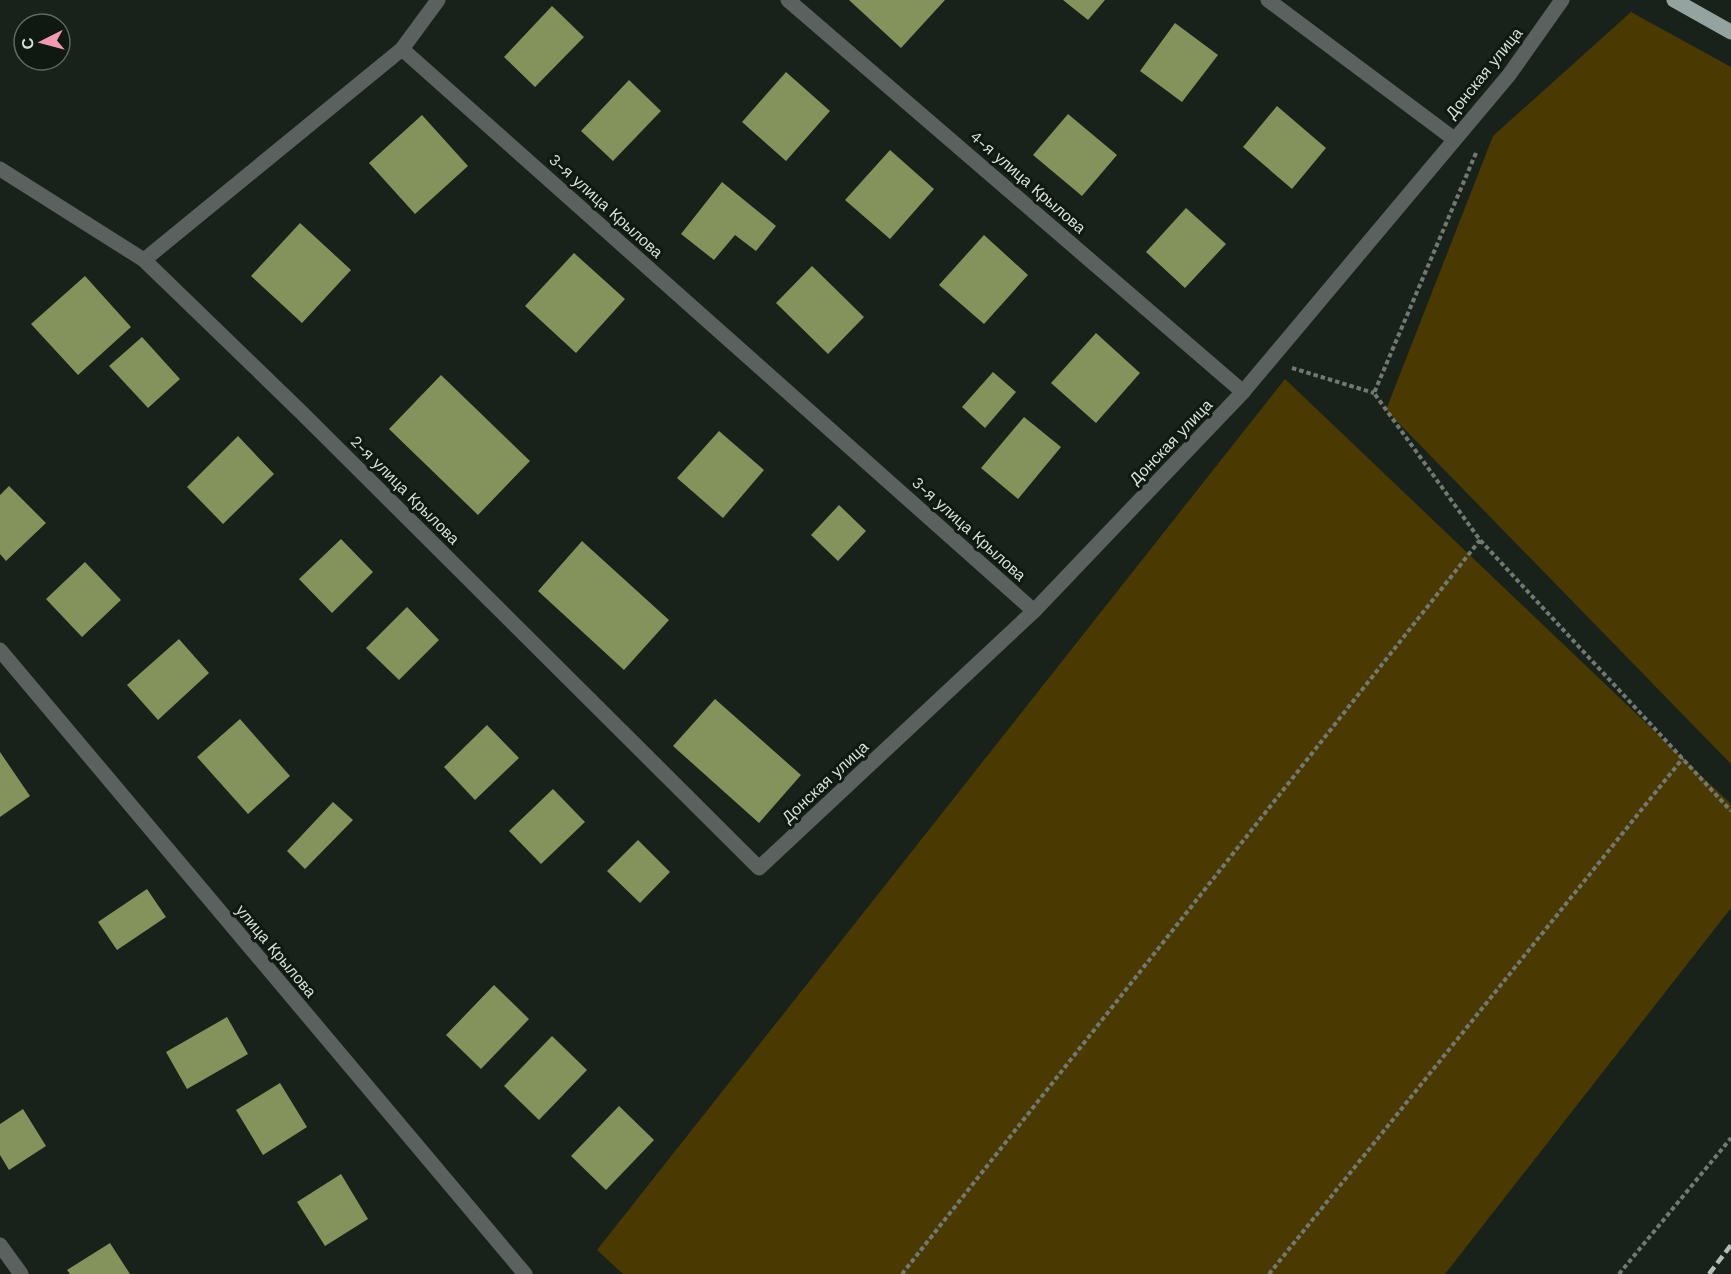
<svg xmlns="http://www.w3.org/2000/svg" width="1731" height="1274" font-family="'Work Sans',sans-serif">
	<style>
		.green { fill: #4a3a02 }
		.building { fill: #84935c }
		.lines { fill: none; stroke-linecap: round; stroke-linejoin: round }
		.path { stroke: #717972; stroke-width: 4; stroke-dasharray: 4.5 3; stroke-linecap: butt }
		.lane { stroke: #5a615f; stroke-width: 15 }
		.street { stroke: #5a615f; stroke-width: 15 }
		.primary { stroke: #94a3a0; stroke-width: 15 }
		.rail { stroke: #b6bdb7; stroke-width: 4.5; stroke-dasharray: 9 4.5; stroke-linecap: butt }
		.labels { text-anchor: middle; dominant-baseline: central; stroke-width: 6; stroke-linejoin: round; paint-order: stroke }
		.street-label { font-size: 16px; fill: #d8dfd9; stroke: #0f1911 }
	</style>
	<rect width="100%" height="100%" fill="#18221a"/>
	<path class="green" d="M 1631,12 L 1731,67 L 1731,764 L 1386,410 L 1493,136 Z
		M 1285,379 L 1731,804 L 1731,908 L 1445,1274 L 623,1274 L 597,1250 Z"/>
	<path class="building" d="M 849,0 L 945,0 L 901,48 Z
		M 1063,0 L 1105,0 L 1088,20 Z
		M 552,6 L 584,37 L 535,87 L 504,57 Z
		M 1175,23 L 1218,55 L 1182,102 L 1140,71 Z
		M 786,72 L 830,111 L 786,161 L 742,122 Z
		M 629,80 L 661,111 L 613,161 L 581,131 Z
		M 1277,106 L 1326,148 L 1292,189 L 1243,147 Z
		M 1068,114 L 1117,155 L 1082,196 L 1033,155 Z
		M 422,115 L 468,166 L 415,214 L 369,163 Z
		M 890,150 L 934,189 L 890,239 L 845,200 Z
		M 722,182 L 776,226 L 756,251 L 735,235 L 714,260 L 681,234 Z
		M 1186,208 L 1226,244 L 1185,288 L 1146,252 Z
		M 300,223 L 351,270 L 302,323 L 251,276 Z
		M 984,235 L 1028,275 L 984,324 L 939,285 Z
		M 574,253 L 625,299 L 576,353 L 525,306 Z
		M 812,266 L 864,317 L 828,354 L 776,303 Z
		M 85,276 L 131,327 L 78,375 L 31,324 Z
		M 1096,333 L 1140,373 L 1096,423 L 1051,383 Z
		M 142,337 L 180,379 L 148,408 L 109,366 Z
		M 993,372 L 1016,392 L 985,428 L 962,407 Z
		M 441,375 L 530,461 L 478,515 L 389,429 Z
		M 1024,417 L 1061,447 L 1018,499 L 981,468 Z
		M 719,431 L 764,470 L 723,518 L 677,478 Z
		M 238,436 L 274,474 L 223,524 L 187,487 Z
		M 9,486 L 46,523 L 6,561 L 0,554 L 0,495 Z
		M 839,505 L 866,531 L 838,561 L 811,535 Z
		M 341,539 L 373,572 L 332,613 L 299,579 Z
		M 582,541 L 669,620 L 624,670 L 538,591 Z
		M 85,562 L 121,600 L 82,637 L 46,599 Z
		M 407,607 L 439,640 L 399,680 L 366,648 Z
		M 179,639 L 209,673 L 158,720 L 127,685 Z
		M 715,699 L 801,775 L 759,823 L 673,746 Z
		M 240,719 L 290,776 L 248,814 L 197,757 Z
		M 487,725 L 519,758 L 475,800 L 444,767 Z
		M 0,752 L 30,796 L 0,817 Z
		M 553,789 L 585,822 L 541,864 L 509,831 Z
		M 333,802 L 353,820 L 305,869 L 287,851 Z
		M 638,840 L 670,872 L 640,903 L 607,871 Z
		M 147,889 L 166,917 L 117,950 L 98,922 Z
		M 494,985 L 529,1019 L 481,1069 L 446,1035 Z
		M 227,1017 L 248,1054 L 187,1089 L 166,1052 Z
		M 552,1036 L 587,1070 L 539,1120 L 504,1086 Z
		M 280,1083 L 307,1127 L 263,1155 L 236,1110 Z
		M 619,1106 L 654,1140 L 606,1190 L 571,1156 Z
		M 23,1109 L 46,1146 L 9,1170 L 0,1155 L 0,1124 Z
		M 341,1174 L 368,1219 L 325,1246 L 297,1202 Z
		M 110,1243 L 130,1274 L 70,1274 L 67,1270 Z"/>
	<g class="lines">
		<path class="path" d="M 1476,153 L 1374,393 L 1480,540 L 1731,811
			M 1292,368 L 1374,393
			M 902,1274 L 1480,540
			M 1269,1274 L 1683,758
			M 1619,1274 L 1731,1138"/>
		<path class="lane" d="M 788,0 L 1243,392
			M 1268,0 L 1454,139
			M 402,49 L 438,0
			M 144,260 L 402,49 L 1034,611"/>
		<path class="street" d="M 0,169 L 144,260 L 301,412 L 759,868 L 1034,611 L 1243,392 L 1509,75 L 1562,0
			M 0,650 L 525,1274
			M 0,1245 L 21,1274"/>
		<path class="primary" d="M 1674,0 L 1731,32"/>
		<path class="rail" d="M 1709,1274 L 1731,1245"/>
	</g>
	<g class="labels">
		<g class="street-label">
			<text transform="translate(1484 73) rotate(-51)">Донская улица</text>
			<text transform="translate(1028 182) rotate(41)">4-я улица Крылова</text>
			<text transform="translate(606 206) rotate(42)">3-я улица Крылова</text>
			<text transform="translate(1171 442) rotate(-46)">Донская улица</text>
			<text transform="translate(405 490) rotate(45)">2-я улица Крылова</text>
			<text transform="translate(969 529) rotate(42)">3-я улица Крылова</text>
			<text transform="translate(825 782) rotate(-43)">Донская улица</text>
			<text transform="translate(276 951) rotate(50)">улица Крылова</text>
		</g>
	</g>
	<g transform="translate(42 42) rotate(264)"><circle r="28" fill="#0f1911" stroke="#5f6861" stroke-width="1.5"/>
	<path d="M0-4.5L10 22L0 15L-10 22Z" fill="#f19ab2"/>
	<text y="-9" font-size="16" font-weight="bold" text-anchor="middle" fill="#d8dfd9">С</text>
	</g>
</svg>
